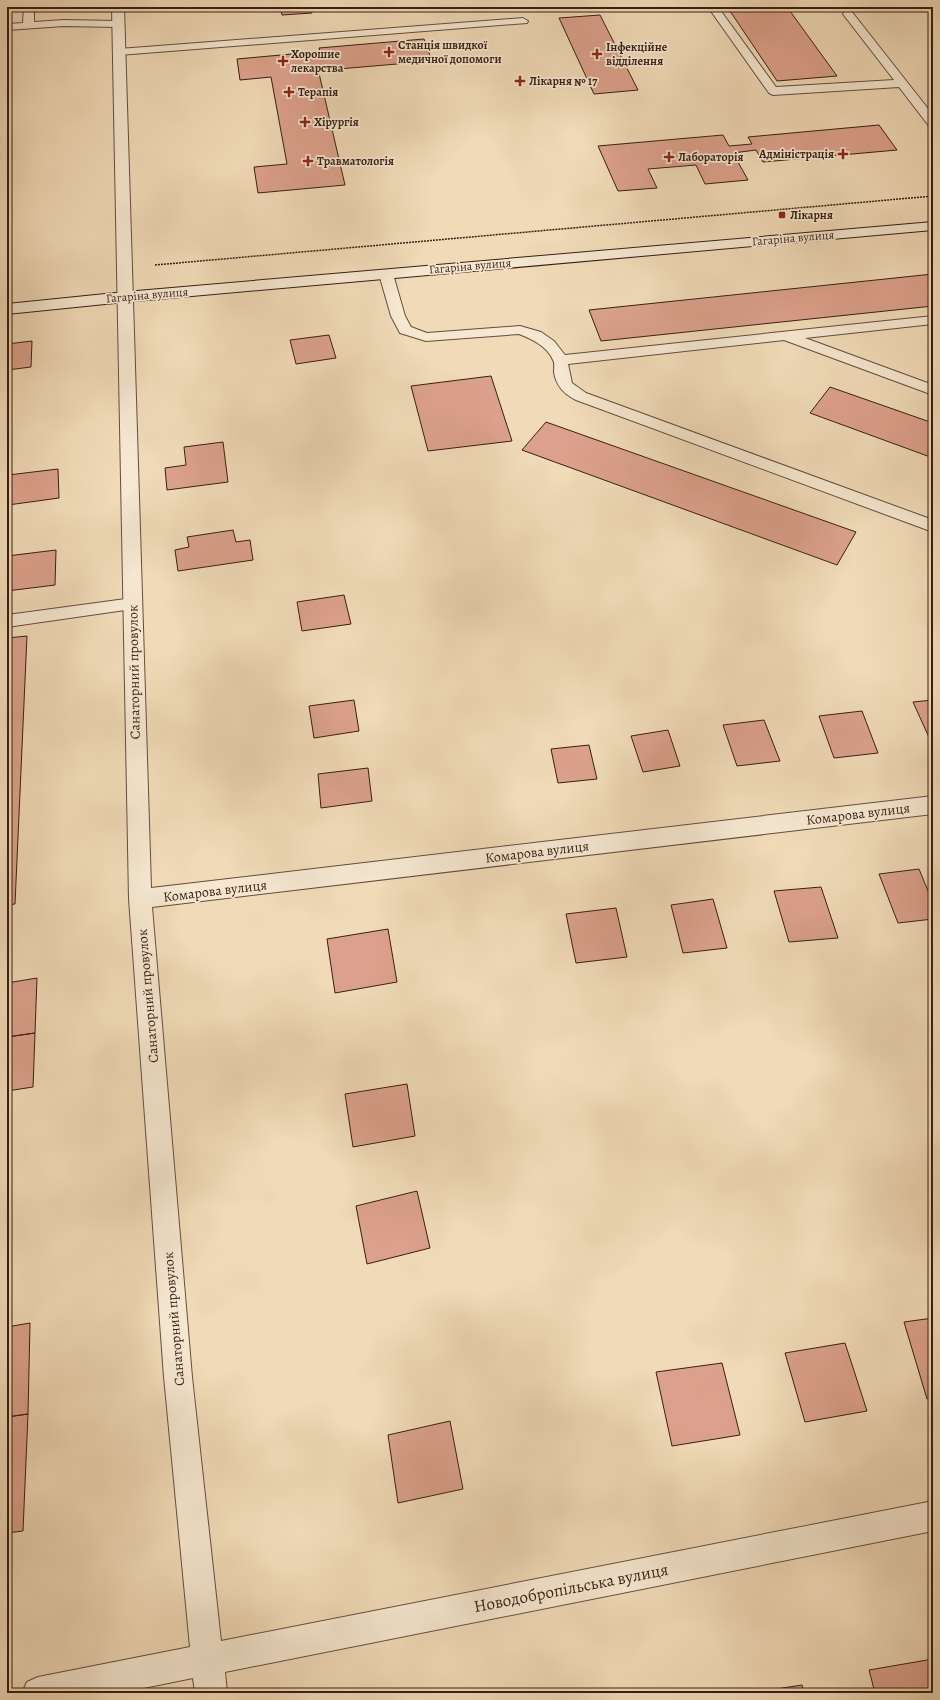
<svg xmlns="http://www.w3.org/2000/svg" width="940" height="1700" font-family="Alegreya,serif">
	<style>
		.building { fill: #dca18c; stroke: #381e15 }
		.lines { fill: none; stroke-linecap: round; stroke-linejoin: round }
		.service-casing { stroke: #664d3e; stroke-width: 2 }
		.minor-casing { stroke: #664d3e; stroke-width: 2 }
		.secondary-casing { stroke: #381e15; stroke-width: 2 }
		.path { stroke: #381e15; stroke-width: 1.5; stroke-dasharray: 2 1; stroke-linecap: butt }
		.service { fill: #f5e7d0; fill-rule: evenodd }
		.minor { fill: #f5e7d0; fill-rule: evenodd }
		.secondary { fill: #f5e7d0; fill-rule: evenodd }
		.poi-dot { fill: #8f2418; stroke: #f5e7d0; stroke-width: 1.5 }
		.labels { text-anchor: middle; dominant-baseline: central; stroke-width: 3.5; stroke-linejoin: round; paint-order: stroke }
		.far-poi-label { font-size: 12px; font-weight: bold; fill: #381e15; stroke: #f5e7d0; text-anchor: start }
		.far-street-label { font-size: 12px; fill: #381e15; stroke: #f5e7d0 }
		.street-label { font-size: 14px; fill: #381e15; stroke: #f5e7d0 }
		.near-street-label { font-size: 17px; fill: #381e15; stroke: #f5e7d0 }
	</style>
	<rect width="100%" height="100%" fill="#f0dab7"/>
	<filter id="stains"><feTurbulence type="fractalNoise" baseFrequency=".005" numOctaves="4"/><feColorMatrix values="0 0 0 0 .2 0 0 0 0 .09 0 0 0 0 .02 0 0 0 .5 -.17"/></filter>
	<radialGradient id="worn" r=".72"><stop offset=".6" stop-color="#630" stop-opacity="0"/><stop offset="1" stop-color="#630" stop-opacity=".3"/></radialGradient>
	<path class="building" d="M 280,7 L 329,7 L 311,8 L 312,13 L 282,15 Z
		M 778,7 L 787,7 L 837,76 L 777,81 L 730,11 Z
		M 600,15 L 638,90 L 594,94 L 559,18 Z
		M 424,39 L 432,61 L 327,70 L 326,68 L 318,69 L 345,185 L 258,193 L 254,167 L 287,164 L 271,77 L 240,80 L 237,59 L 314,52 L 314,55 L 321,54 L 319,48 Z
		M 879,125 L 897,150 L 763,162 L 756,150 L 733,153 L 748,180 L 705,184 L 696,165 L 648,169 L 657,188 L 618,191 L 598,146 L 723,135 L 729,146 L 752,144 L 748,137 Z
		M 933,274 L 933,306 L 601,341 L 589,310 Z
		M 329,335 L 336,358 L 296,364 L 290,340 Z
		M 32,341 L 31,367 L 7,370 L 7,344 Z
		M 491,376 L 512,441 L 428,451 L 411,386 Z
		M 830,387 L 933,423 L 933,458 L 810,413 Z
		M 546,422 L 856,532 L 837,565 L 522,450 Z
		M 223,442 L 228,482 L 167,490 L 165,468 L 186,465 L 184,447 Z
		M 58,469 L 59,498 L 8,505 L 8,475 Z
		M 233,530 L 236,542 L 250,540 L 253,560 L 178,571 L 175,550 L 189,547 L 187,537 Z
		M 56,550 L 55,585 L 7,591 L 7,556 Z
		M 344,595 L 351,624 L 302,631 L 297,602 Z
		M 27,636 L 15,904 L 7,905 L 7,638 Z
		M 354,700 L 359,731 L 314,738 L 309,706 Z
		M 933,700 L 933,743 L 932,744 L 913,702 Z
		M 862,711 L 878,753 L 834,758 L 819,716 Z
		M 764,720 L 780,761 L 737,766 L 723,725 Z
		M 668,730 L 680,766 L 643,772 L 631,736 Z
		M 589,745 L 597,779 L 558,783 L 551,749 Z
		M 368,768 L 372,801 L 321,808 L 318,774 Z
		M 919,869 L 933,903 L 933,919 L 898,923 L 879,874 Z
		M 821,887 L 838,938 L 789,942 L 774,891 Z
		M 713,899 L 727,948 L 683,953 L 671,905 Z
		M 616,908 L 627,957 L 576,963 L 566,914 Z
		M 388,929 L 397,982 L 335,993 L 327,939 Z
		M 37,978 L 35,1033 L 7,1037 L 7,983 Z
		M 35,1033 L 33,1087 L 7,1091 L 7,1037 Z
		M 407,1084 L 415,1136 L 353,1147 L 345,1094 Z
		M 417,1191 L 430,1248 L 367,1264 L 356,1206 Z
		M 933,1318 L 933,1398 L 927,1399 L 904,1322 Z
		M 30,1323 L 28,1414 L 7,1417 L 7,1327 Z
		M 845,1343 L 867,1411 L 805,1422 L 785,1353 Z
		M 722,1363 L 740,1435 L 672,1446 L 656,1372 Z
		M 28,1414 L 23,1531 L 7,1533 L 7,1417 Z
		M 450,1421 L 463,1489 L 398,1503 L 388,1435 Z
		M 933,1659 L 933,1693 L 875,1693 L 869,1670 Z
		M 802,1685 L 804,1693 L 750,1693 Z"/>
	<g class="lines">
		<defs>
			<path id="service" d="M 24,7 L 34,7 L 34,22 L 64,20 L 118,21 L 123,24 L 118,27 L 64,26 L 7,30 L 7,24 L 23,23 Z
				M 708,7 L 718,7 L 776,87 L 894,80 L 843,14 L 844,12 L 852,12 L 933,115 L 933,127 L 929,126 L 899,87 L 773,95 L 769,93 Z
				M 523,18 L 528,21 L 527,23 L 119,55 L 113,52 L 119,49 Z
				M 386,270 L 391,271 L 393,274 L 405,316 L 411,327 L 427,333 L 520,326 L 541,332 L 554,341 L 565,355 L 933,316 L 933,324 L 805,338 L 933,385 L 933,395 L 784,340 L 568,364 L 572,383 L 586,393 L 933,520 L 933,532 L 576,400 C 564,394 556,386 554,372 C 554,368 555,363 553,360 C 547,346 532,339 519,334 L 426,341 L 400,333 L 391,316 L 379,274 L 381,271 Z
				M 133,598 L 139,600 L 142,604 L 139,608 L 7,627 L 7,615 Z"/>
			<path id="minor" d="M 112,7 L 124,7 L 151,888 L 933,796 L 933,814 L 152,907 L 192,1377 L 221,1641 L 933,1501 L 933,1531 L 225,1672 L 227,1693 L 195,1693 L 193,1678 L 119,1693 L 22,1693 L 27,1682 L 38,1677 L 190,1647 L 164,1377 L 129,899 Z"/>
			<path id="secondary" d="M 933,222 L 933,230 L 125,302 L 7,314 L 7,304 L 125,292 Z"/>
		</defs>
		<use href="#service" class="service-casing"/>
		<use href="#minor" class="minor-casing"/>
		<use href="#secondary" class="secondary-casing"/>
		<path class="path" d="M 545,11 L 552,7
			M 155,265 L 933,196"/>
		<use href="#service" class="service"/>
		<use href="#minor" class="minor"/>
		<use href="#secondary" class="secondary"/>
	</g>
	<g class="poi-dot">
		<path d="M387 46h4v4h4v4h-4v4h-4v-4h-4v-4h4z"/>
		<path d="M595 48h4v4h4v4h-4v4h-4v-4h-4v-4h4z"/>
		<path d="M281 55h4v4h4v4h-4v4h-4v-4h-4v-4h4z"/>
		<path d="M518 75h4v4h4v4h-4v4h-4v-4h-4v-4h4z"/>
		<path d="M287 86h4v4h4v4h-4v4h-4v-4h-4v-4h4z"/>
		<path d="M303 116h4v4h4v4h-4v4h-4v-4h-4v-4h4z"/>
		<path d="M841 148h4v4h4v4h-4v4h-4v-4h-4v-4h4z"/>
		<path d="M667 151h4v4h4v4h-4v4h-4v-4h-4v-4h4z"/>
		<path d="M306 155h4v4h4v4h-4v4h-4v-4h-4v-4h4z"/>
		<rect x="778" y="211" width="8" height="8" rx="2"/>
	</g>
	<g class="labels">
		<g class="far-poi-label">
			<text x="398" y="45">Станція швидкої<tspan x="398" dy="14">медичної допомоги</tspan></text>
			<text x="606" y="47">Інфекційне<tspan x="606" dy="14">відділення</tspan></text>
			<text x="291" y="54">Хорошие<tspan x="291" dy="14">лекарства</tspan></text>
			<text x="529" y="81">Лікарня № 17</text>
			<text x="298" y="92">Терапія</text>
			<text x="314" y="122">Хірургія</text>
			<text x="834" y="154" text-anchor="end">Адміністрація</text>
			<text x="678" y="157">Лабораторія</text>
			<text x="317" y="161">Травматологія</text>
			<text x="790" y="215">Лікарня</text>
		</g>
		<g class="far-street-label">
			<text transform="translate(793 238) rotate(-5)">Гагаріна вулиця</text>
			<text transform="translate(470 266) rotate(-5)">Гагаріна вулиця</text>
			<text transform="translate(147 295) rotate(-5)">Гагаріна вулиця</text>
		</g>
		<g class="street-label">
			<text transform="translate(134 672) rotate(-91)">Санаторний провулок</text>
			<text transform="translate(858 814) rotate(-7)">Комарова вулиця</text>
			<text transform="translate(537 852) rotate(-7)">Комарова вулиця</text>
			<text transform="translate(215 891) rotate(-7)">Комарова вулиця</text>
			<text transform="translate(148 996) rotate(-95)">Санаторний провулок</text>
			<text transform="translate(174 1319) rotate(-95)">Санаторний провулок</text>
		</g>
		<g class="near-street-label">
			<text transform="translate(571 1588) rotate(-11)">Новодобропільська вулиця</text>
		</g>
	</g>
	<rect width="940" height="1700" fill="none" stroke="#f0dab7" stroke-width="24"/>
	<rect x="8" y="8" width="924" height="1684" fill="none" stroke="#381e15" stroke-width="2"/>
	<rect x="12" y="12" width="916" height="1676" fill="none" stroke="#381e15"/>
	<rect width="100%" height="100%" filter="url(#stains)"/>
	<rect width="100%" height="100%" fill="url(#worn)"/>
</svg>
